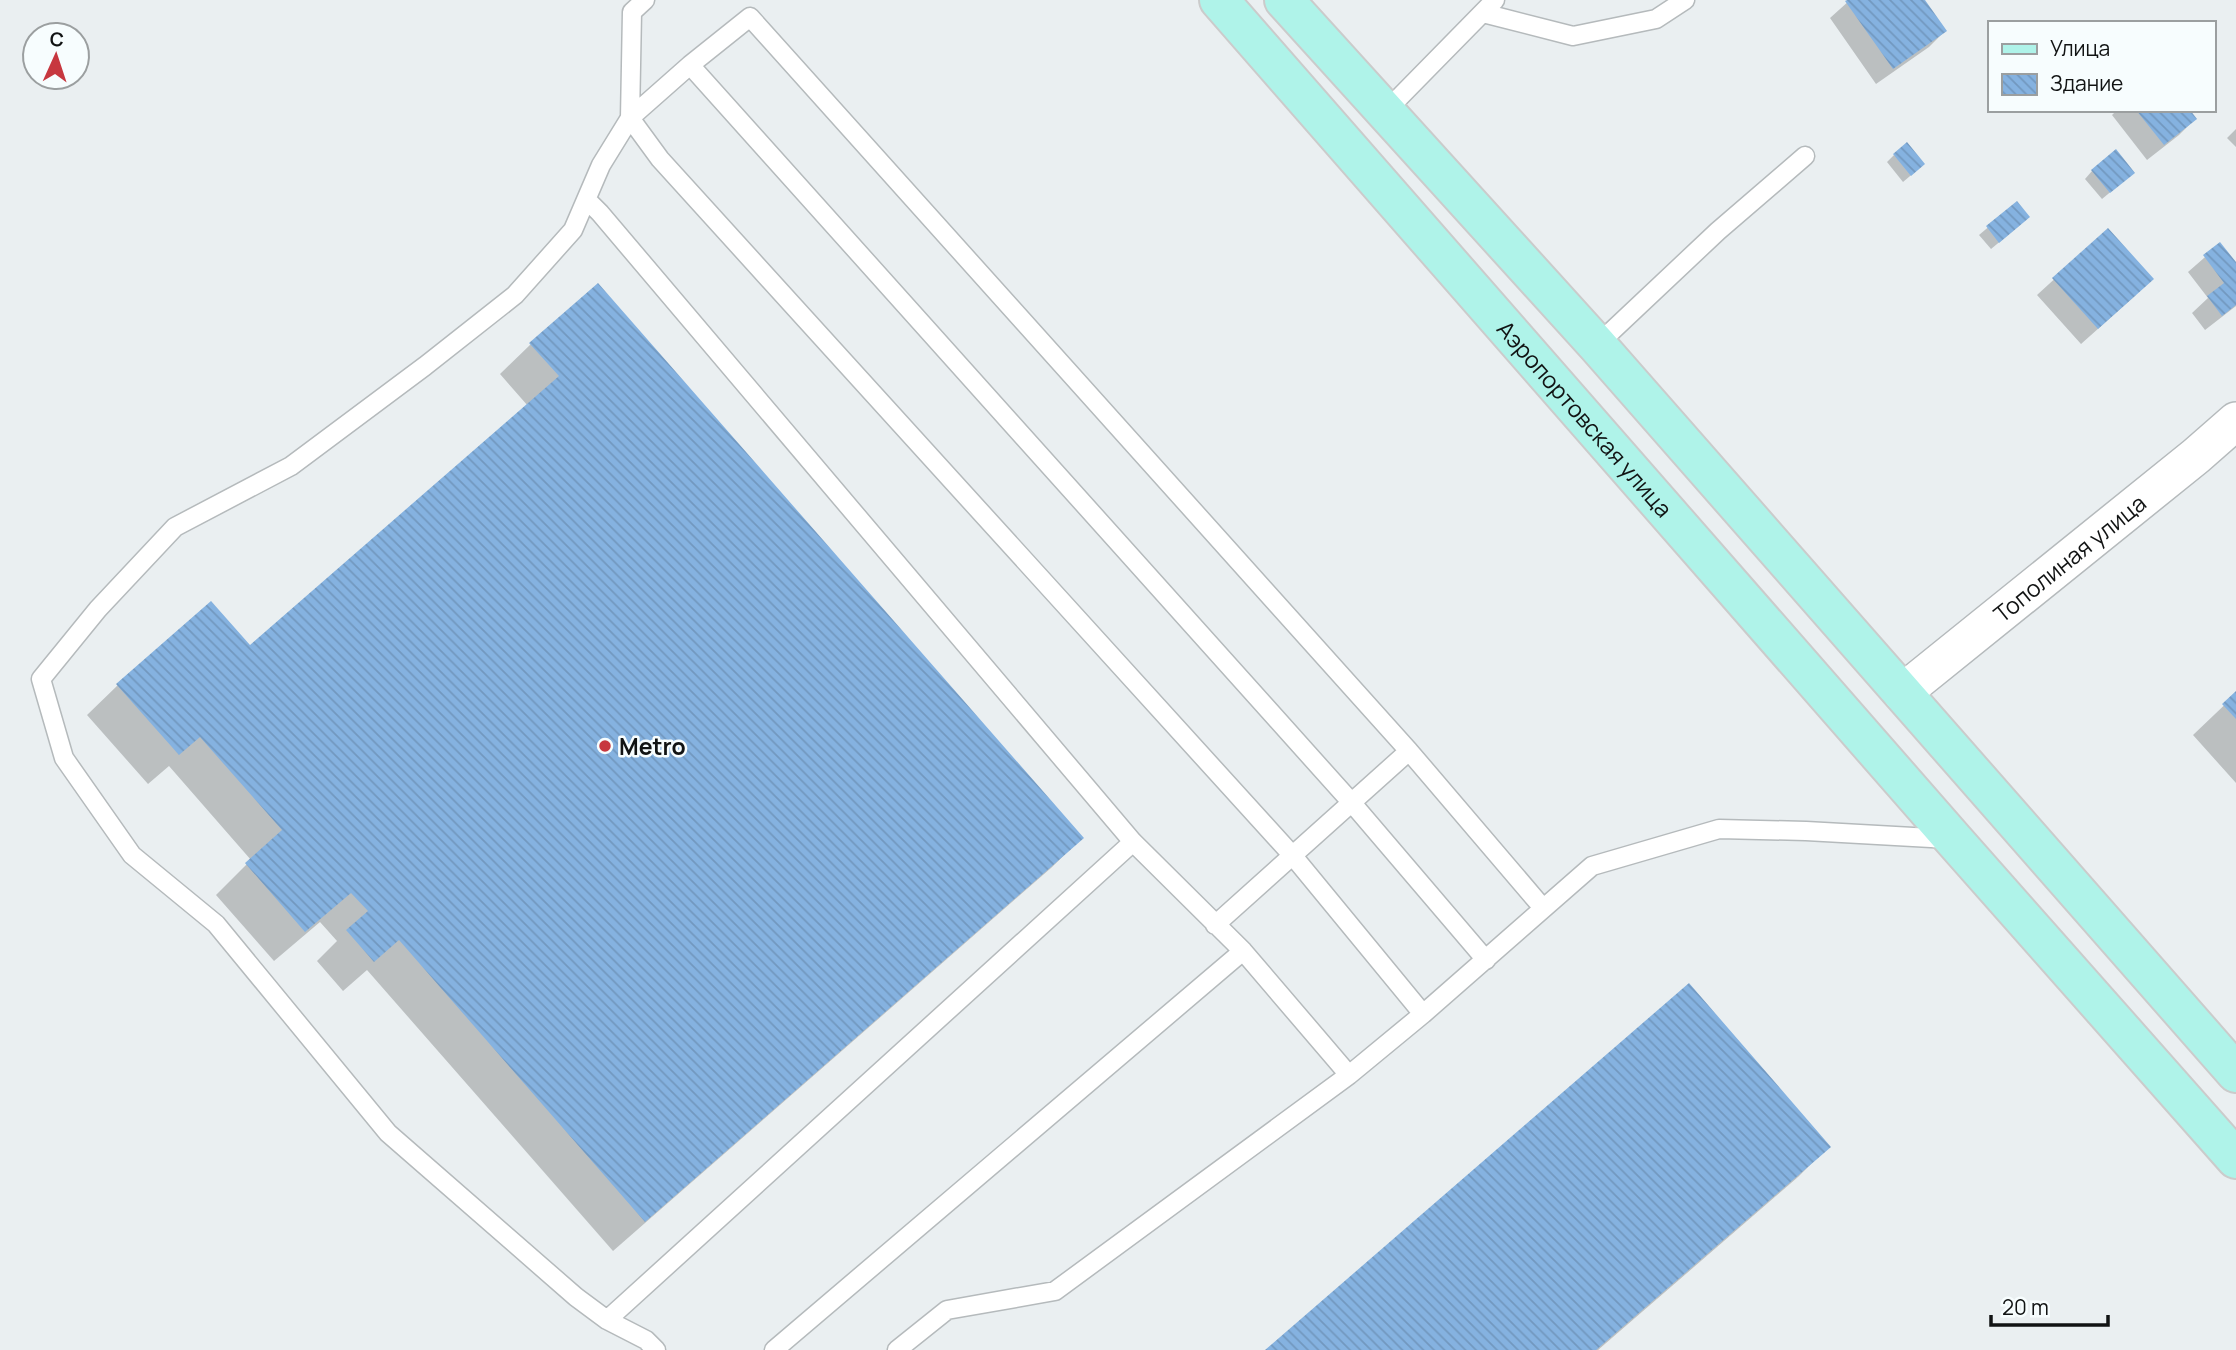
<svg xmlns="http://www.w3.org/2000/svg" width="2236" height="1350" font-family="Manrope,sans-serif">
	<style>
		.shadow { fill: #0003 }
		.building { fill: url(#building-back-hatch) }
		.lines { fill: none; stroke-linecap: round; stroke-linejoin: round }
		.service-casing { stroke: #b5babc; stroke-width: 21 }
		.minor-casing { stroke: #b5babc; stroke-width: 40 }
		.primary-casing { stroke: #cbcbcb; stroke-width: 42 }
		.service { stroke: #fff; stroke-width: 18 }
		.minor { stroke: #fff; stroke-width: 37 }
		.primary { stroke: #aff3e9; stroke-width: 38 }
		.poi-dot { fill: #c7373f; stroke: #f7fdfe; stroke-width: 2.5 }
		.labels { text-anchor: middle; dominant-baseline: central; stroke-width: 5; stroke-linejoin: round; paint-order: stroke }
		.street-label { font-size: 23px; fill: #111313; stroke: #f7fdfe }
		.poi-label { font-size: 23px; font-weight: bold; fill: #111313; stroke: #f7fdfe; text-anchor: start }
	</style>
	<defs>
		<pattern id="building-back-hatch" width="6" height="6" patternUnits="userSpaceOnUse" patternTransform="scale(1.75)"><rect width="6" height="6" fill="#85b2e0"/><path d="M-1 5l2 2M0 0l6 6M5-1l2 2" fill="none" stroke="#7298bf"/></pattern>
	</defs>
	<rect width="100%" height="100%" fill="#eaeff1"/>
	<path class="shadow" d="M 1850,0 L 1923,0 L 1945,31 L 1929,47 L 1876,84 L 1830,18 Z
		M 2117,110 L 2188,110 L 2195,119 L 2179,135 L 2147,160 L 2112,115 Z
		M 2236,129 L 2236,147 L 2227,138 Z
		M 1894,155 L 1916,171 L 1903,182 L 1887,162 Z
		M 2092,171 L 2125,180 L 2102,199 L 2085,179 Z
		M 2017,203 L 2020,225 L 1991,249 L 1979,235 Z
		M 2108,230 L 2136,295 L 2081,344 L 2037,295 Z
		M 2220,244 L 2236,265 L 2236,306 L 2205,330 L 2192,313 L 2208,298 L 2188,272 Z
		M 531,344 L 1082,838 L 1051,868 L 613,1251 L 367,970 L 343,991 L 317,961 L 337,941 L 320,922 L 274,961 L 216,895 L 251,860 L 169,766 L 148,784 L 87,715 L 118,685 L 250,648 L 528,406 L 500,374 Z
		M 2236,694 L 2236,783 L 2193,735 Z
		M 1829,1146 L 1798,1177 L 1598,1350 L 1268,1350 Z"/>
	<path class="building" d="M 1847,0 L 1925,0 L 1947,31 L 1893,69 L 1845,1 Z
		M 2136,110 L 2190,110 L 2197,119 L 2164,145 Z
		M 1907,142 L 1925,164 L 1911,176 L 1893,154 Z
		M 2116,149 L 2135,173 L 2110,193 L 2091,170 Z
		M 2017,201 L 2030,217 L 1999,243 L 1986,226 Z
		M 2108,228 L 2154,279 L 2098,329 L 2052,278 Z
		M 2220,242 L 2236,262 L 2236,305 L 2222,316 L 2207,296 L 2224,283 L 2203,255 Z
		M 598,283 L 1084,838 L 645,1222 L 399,940 L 374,962 L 346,930 L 368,911 L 351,893 L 305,932 L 245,863 L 282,830 L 200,737 L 179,755 L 116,684 L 211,601 L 250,645 L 559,376 L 529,343 Z
		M 2236,691 L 2236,719 L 2222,704 Z
		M 1689,983 L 1831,1147 L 1596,1350 L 1265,1350 Z"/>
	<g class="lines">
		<defs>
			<path id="service" d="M 645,0 L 632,12 L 630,118 L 660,159 L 1293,856 L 1423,1014 L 1592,866 L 1719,829 L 1806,831 L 1949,839
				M 1483,13 L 1573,36 L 1656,19 L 1685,0
				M 690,65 L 1352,803 L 1486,960
				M 1385,112 L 1495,0
				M 587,200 L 600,213 L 1133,842 L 1243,951 L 1349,1075 L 1423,1014
				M 1597,345 L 1718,231 L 1805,156
				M 1215,925 L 1409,751
				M 607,1320 L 1133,842
				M 656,1350 L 646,1340 L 607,1320 L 576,1297 L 388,1133 L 216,924 L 132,855 L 64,758 L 41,679 L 98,609 L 175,527 L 291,466 L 425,366 L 515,295 L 573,230 L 601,165 L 630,118 L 690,65 L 750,17 L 1409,751 L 1537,901
				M 774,1350 L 1243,951
				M 897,1350 L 947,1310 L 1055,1291 L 1349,1075"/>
			<g id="minor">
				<path id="s1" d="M 1902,693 L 2196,456 L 2236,421"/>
			</g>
			<g id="primary">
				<path id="s2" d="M 1219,0 L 1953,839 L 2236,1159"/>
				<path d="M 1284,0 L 1597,345 L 2236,1073"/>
			</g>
		</defs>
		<use href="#service" class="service-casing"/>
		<use href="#minor" class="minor-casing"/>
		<use href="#primary" class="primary-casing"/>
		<use href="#service" class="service"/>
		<use href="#minor" class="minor"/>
		<use href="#primary" class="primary"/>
	</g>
	<circle class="poi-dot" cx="605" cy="746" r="7"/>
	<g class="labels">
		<g class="street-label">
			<text stroke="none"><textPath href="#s2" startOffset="556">Аэропортовская улица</textPath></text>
			<text stroke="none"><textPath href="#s1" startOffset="215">Тополиная улица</textPath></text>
		</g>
		<g class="poi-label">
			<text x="619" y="746">Metro</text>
		</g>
	</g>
	<rect x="1988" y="21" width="228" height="91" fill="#f7fdfe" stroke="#9b9fa0" stroke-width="2"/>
	<rect x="2002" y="44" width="35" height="10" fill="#aff3e9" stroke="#9b9fa0" stroke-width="2"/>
	<text x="2050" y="56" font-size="21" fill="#111313">Улица</text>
	<rect x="2002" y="74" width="35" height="21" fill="url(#building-back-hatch)" stroke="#9b9fa0" stroke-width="2"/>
	<text x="2050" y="91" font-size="21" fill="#111313">Здание</text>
	<g transform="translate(56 56) rotate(3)"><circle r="33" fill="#f7fdfe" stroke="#9b9fa0" stroke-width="2"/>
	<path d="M0-5L12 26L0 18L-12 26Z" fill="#c7373f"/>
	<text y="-10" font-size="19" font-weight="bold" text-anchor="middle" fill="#111313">С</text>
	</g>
	<path d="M1991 1315v10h117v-10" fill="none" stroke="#111313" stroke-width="3.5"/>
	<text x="2002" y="1315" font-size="21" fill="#111313" stroke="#f7fdfe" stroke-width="5" paint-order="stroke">20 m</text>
</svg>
